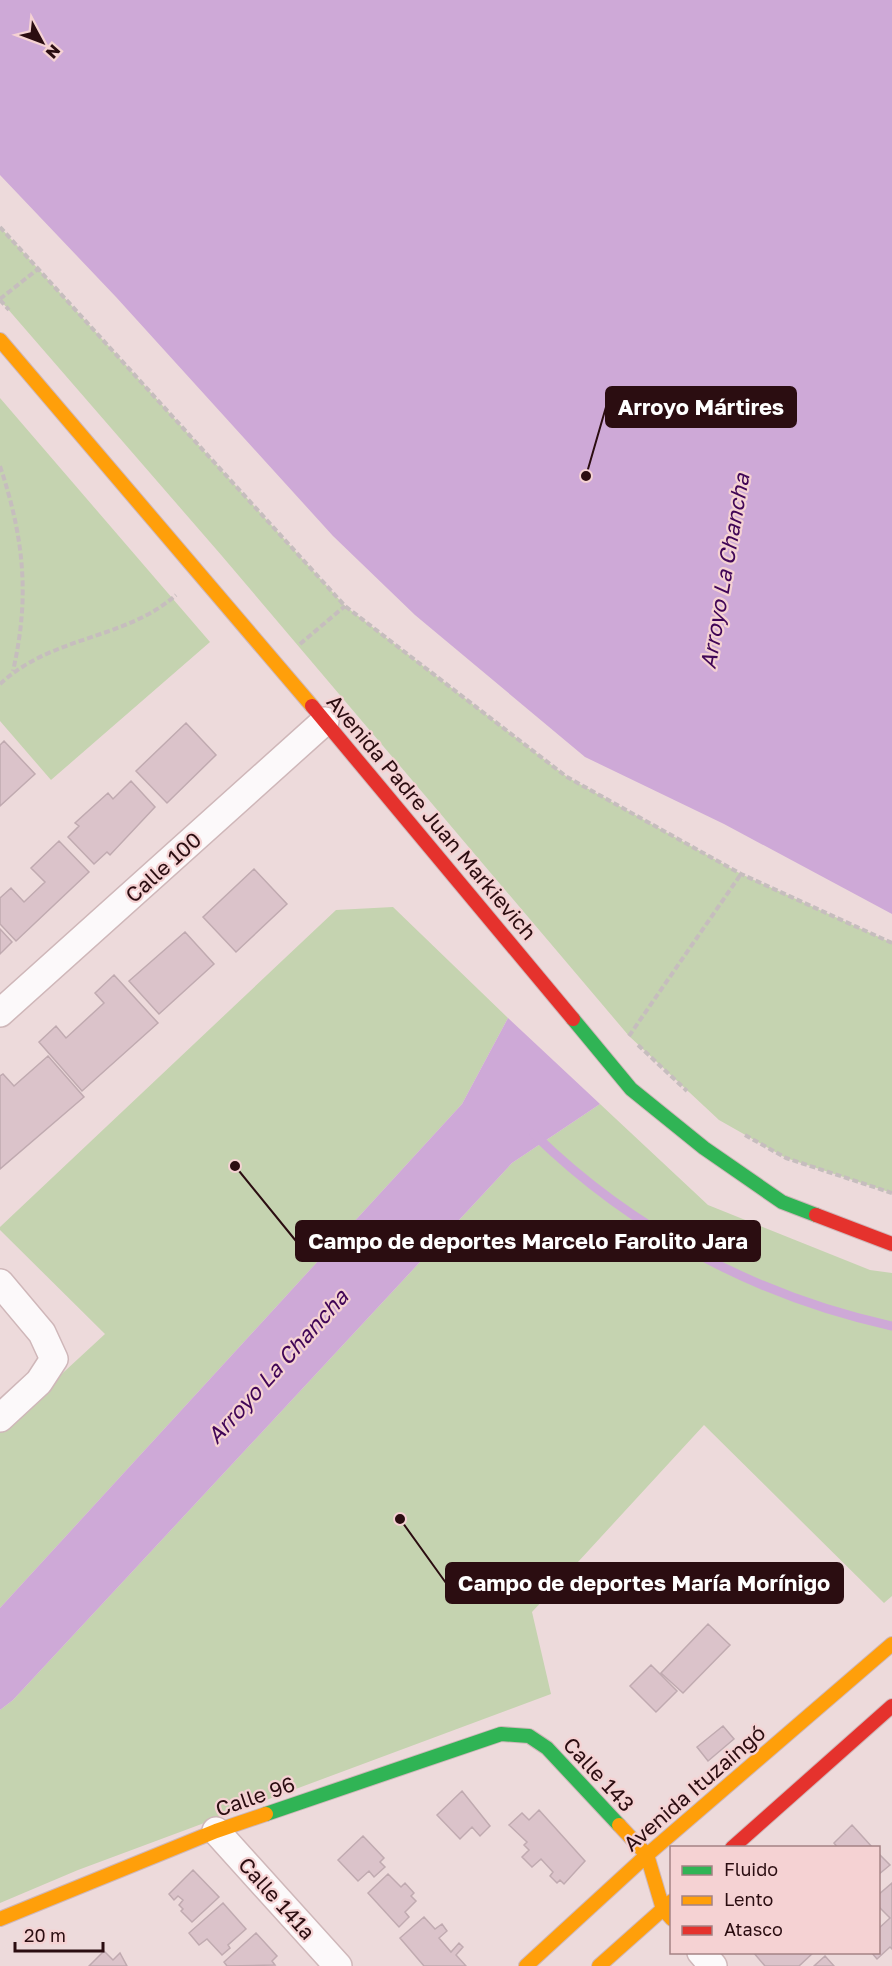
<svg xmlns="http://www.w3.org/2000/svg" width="892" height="1966" font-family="'Golos Text',sans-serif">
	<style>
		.green { fill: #c5d3b0 }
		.water { fill: #cea9d7 }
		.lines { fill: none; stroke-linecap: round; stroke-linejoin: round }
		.stream { stroke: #cea9d7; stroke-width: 9 }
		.building { fill: #dbc3ca; stroke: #c0aab0; stroke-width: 1.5 }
		.street-casing { stroke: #cfb7b9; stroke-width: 30 }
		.fast-casing { stroke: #cfb7b9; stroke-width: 16 }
		.slow-casing { stroke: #cfb7b9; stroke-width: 16 }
		.jam-casing { stroke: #cfb7b9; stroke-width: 16 }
		.path { stroke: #c6bdbe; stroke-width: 4; stroke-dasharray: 6 3; stroke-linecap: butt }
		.street { stroke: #fcf9fa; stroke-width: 27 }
		.fast { stroke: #30b455; stroke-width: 14 }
		.slow { stroke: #ff9f0a; stroke-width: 14 }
		.jam { stroke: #e5322d; stroke-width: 14 }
		.labels { text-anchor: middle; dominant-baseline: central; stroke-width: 4.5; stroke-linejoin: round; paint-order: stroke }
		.street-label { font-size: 21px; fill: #2b0d11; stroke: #f5d2d3 }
		.water-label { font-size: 22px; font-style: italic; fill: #400556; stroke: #f5d2d3 }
		.leader { fill: none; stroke: #2b0d11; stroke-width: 2 }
		.callout-dot { fill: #2b0d11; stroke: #f5d2d3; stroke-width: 2 }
		.callout { fill: #2b0d11; stroke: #2b0d11; stroke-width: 2 }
		.callout-label { font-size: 22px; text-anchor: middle; font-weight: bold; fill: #fff }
	</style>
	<rect width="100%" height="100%" fill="#eddadb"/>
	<path class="green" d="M 0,227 L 345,606 L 567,777 L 741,874 L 892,943 L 892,1193 L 786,1158 L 719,1120 L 629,1036 L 222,556 L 0,300 Z
		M 0,398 L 210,642 L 51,780 L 0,721 Z
		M 393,907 L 508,1018 L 462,1104 L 0,1608 L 0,1431 L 105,1334 L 0,1230 L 0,1227 L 336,910 Z
		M 600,1104 L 708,1205 L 870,1270 L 892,1273 L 892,1596 L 884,1603 L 704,1425 L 532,1612 L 551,1694 L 78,1870 L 0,1903 L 0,1710 L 13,1700 L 512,1163 Z"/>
	<path class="water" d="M 0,0 L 892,0 L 892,914 L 724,824 L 585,757 L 415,615 L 333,536 L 116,297 L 0,175 Z
		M 508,1018 L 600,1104 L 512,1163 L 13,1700 L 0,1710 L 0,1608 L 462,1104 Z"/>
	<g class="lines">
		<path class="stream" d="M 534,1134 C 632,1230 758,1297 892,1326"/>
	</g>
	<path class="building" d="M 186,723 L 216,755 L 167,803 L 136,771 Z
		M 4,741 L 35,774 L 0,806 L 0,745 Z
		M 131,781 L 155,807 L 110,855 L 107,852 L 94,864 L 68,837 L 79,826 L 75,823 L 108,793 L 113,799 Z
		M 59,841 L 89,872 L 16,941 L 0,924 L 0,898 L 11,888 L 24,902 L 45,882 L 31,868 Z
		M 254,869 L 287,904 L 236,952 L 203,917 Z
		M 0,929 L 12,942 L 0,954 Z
		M 185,932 L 214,964 L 159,1014 L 129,981 Z
		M 114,975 L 158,1023 L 82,1091 L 39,1042 L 56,1026 L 66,1038 L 104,1003 L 95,993 Z
		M 48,1056 L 84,1097 L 0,1169 L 0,1076 L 3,1074 L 14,1086 Z
		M 708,1624 L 730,1645 L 683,1693 L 661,1673 Z
		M 651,1665 L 677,1691 L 656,1712 L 630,1686 Z
		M 723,1726 L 734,1739 L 708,1761 L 697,1747 Z
		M 462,1791 L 490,1826 L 480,1836 L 472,1827 L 460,1839 L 437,1815 Z
		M 539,1810 L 585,1861 L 564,1884 L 560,1880 L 557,1883 L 550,1876 L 553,1872 L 541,1859 L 532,1867 L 522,1857 L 529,1850 L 524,1845 L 527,1842 L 509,1825 L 522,1813 L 529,1820 Z
		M 852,1825 L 873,1848 L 838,1848 L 834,1843 Z
		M 363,1836 L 384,1858 L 380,1862 L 385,1867 L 374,1877 L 369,1871 L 358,1881 L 338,1860 Z
		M 878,1853 L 890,1865 L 878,1875 Z
		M 193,1870 L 219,1897 L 192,1922 L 181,1911 L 183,1909 L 179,1905 L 183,1900 L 178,1896 L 174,1900 L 169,1894 Z
		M 388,1874 L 401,1887 L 405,1883 L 414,1893 L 411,1896 L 416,1901 L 405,1912 L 409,1917 L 399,1927 L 368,1893 Z
		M 892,1883 L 892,1949 L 890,1947 L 877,1959 L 871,1952 L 878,1952 L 878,1929 L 890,1918 L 878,1906 L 878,1895 Z
		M 223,1903 L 246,1929 L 228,1945 L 230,1948 L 222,1955 L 207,1939 L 199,1945 L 189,1933 Z
		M 424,1917 L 435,1929 L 442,1924 L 447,1931 L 439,1938 L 451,1952 L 459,1943 L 463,1947 L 456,1955 L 466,1966 L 424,1966 L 400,1938 Z
		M 256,1933 L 277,1956 L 272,1961 L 275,1965 L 227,1966 L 224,1962 Z
		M 104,1951 L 113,1960 L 120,1953 L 127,1966 L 89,1966 Z
		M 753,1952 L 814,1952 L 799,1966 L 765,1966 Z
		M 825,1956 L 834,1966 L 814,1966 Z"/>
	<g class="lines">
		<defs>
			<path id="street" d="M 0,1013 L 325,721
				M 0,1283 L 42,1333 L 54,1359 L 39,1382 L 0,1418
				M 216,1831 L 338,1966
				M 701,1952 L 713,1966"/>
			<path id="fast" d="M 573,1019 L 631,1089 L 704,1148 L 782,1202 L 816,1215
				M 266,1814 L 501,1734 L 529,1736 L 547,1748 L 619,1825"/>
			<path id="slow" d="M 0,340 L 312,706
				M 619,1825 L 647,1855 L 663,1909 L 672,1919
				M 0,1919 L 216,1831 L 266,1814
				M 526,1966 L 647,1855 L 892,1644
				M 599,1966 L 672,1901"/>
			<path id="jam" d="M 312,706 L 573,1019
				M 816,1215 L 892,1244
				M 732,1848 L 892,1706"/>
		</defs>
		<use href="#street" class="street-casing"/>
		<use href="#fast" class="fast-casing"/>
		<use href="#slow" class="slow-casing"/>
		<use href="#jam" class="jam-casing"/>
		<path class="path" d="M 0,227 L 345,606 L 567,777 L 741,874 L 892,943
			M 0,299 L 38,269
			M 0,300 L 9,310
			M 0,466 C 24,538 30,597 13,671
			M 300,644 L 345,606
			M 0,684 C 53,635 125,640 176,595
			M 629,1036 L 741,874
			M 638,1045 L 687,1091
			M 745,1135 L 786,1158 L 892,1193"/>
		<use href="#street" class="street"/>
		<use href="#fast" class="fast"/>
		<use href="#slow" class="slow"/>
		<use href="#jam" class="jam"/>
	</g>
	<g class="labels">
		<g class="street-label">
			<text transform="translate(432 817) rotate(50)">Avenida Padre Juan Markievich</text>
			<text transform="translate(163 867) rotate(-42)">Calle 100</text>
			<text transform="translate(599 1774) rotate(47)">Calle 143</text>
			<text transform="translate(694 1788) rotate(-41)">Avenida Ituzaingó</text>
			<text transform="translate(255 1796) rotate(-19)">Calle 96</text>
			<text transform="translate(277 1898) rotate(48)">Calle 141a</text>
		</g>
		<g class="water-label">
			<text transform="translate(724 571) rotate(-80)">Arroyo La Chancha</text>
			<text transform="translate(277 1366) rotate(-48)">Arroyo La Chancha</text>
		</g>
	</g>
	<path class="leader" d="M586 476L606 407M235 1166L296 1241M400 1519L446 1583"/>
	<g class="callout-dot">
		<circle cx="586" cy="476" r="6"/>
		<circle cx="235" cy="1166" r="6"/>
		<circle cx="400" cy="1519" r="6"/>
	</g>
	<g class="callout">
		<rect x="606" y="387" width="190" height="40" rx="6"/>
		<rect x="296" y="1221" width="464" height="40" rx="6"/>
		<rect x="446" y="1563" width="397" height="40" rx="6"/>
	</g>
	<g class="callout-label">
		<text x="701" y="415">Arroyo Mártires</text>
		<text x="528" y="1249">Campo de deportes Marcelo Farolito Jara</text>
		<text x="644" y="1591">Campo de deportes María Morínigo</text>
	</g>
	<rect x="670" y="1846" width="210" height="108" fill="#f5d2d3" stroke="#a48385" stroke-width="1.5"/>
	<rect x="682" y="1866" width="30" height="9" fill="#30b455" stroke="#a48385" stroke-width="1.5"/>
	<text x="724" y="1876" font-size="18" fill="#2b0d11">Fluido</text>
	<rect x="682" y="1896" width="30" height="9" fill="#ff9f0a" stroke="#a48385" stroke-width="1.5"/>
	<text x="724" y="1906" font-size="18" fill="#2b0d11">Lento</text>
	<rect x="682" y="1926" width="30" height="9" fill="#e5322d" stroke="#a48385" stroke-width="1.5"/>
	<text x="724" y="1936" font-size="18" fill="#2b0d11">Atasco</text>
	<g transform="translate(42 42) rotate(131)" stroke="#f5d2d3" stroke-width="4.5" paint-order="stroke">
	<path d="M0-4.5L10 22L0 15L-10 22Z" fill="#2b0d11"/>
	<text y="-9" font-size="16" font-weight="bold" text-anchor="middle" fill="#2b0d11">N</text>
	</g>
	<path d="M15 1942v9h88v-9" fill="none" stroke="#2b0d11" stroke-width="3"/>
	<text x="24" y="1942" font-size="18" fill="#2b0d11" stroke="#f5d2d3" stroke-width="4.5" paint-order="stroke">20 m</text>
</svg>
